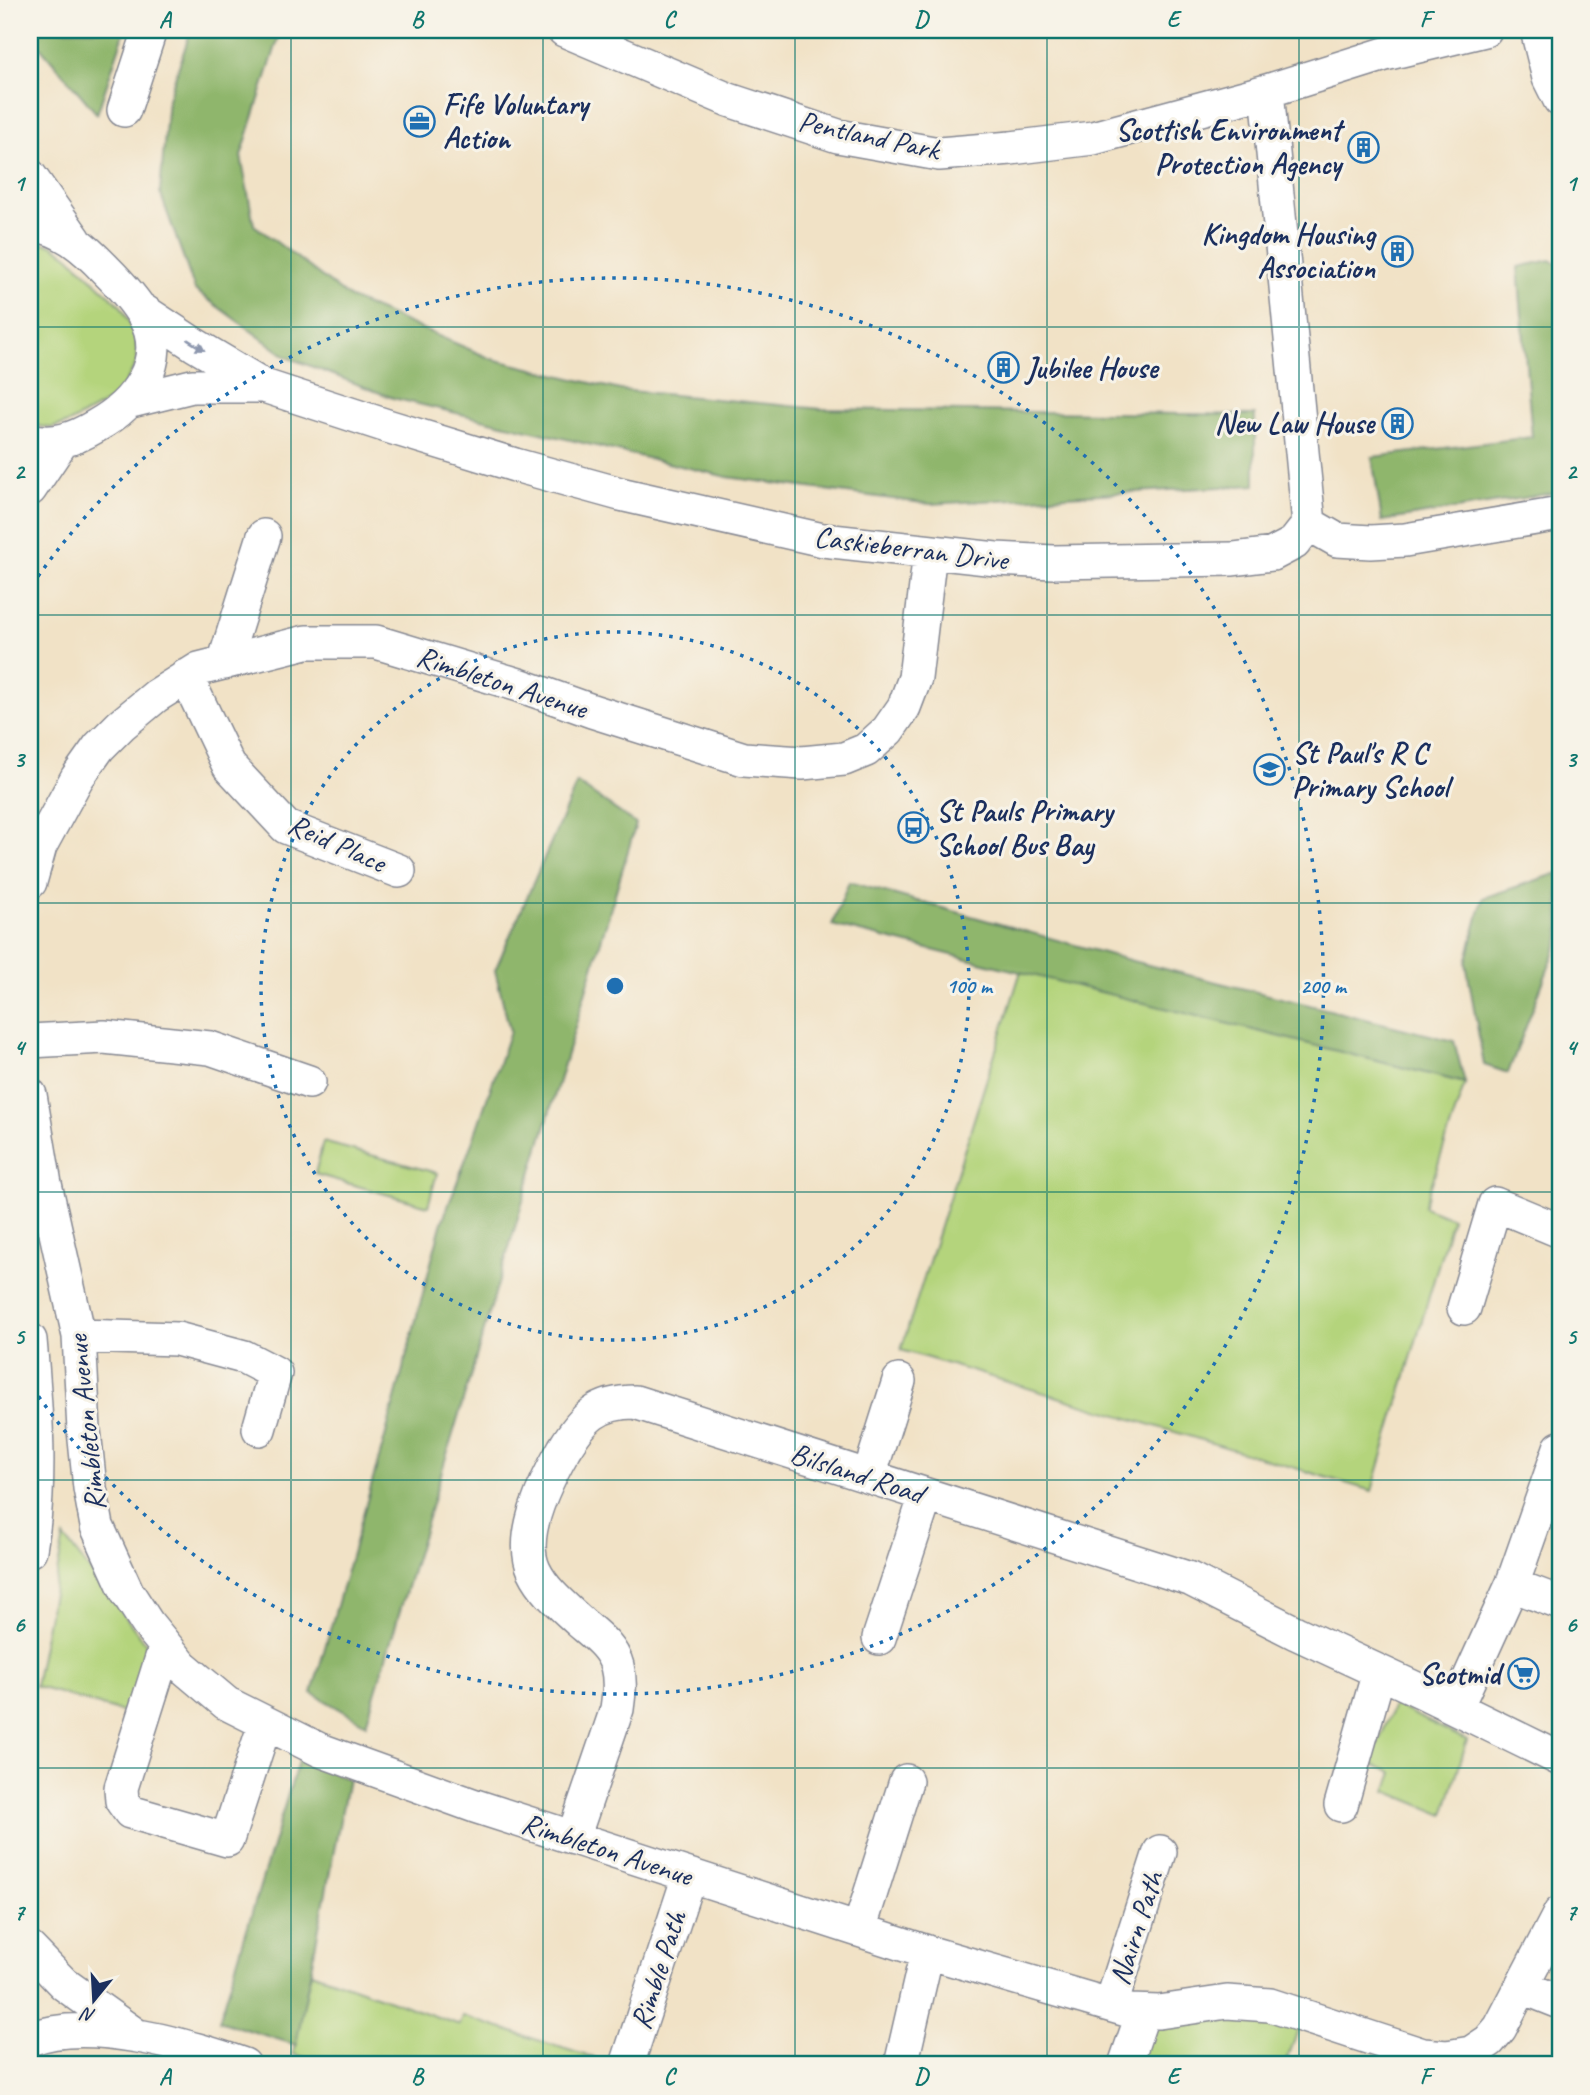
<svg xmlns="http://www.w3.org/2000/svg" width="1590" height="2095" font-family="Caveat,sans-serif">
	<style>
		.green { fill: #b4d47c; stroke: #68826d; stroke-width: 2 }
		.forest { fill: #8fb66c; stroke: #557265; stroke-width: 2 }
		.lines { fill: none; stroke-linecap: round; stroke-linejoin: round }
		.minor-casing { stroke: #868892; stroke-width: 36 }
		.minor { stroke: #fff; stroke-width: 33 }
		.oneway { fill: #8d97ae }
		.grid { fill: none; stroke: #0f766e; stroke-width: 2; stroke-opacity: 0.55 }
		.ring { fill: none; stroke: #1f6fb2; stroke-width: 3.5; stroke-dasharray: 3.5 7 }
		.labels { text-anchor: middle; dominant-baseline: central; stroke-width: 6; stroke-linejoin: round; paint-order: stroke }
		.poi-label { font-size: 30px; font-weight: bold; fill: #1b2f5e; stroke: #f7f3e8; text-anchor: start }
		.street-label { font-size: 30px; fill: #1b2f5e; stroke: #f7f3e8 }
		.centre { fill: #1f6fb2; stroke: #f7f3e8; stroke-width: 3.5 }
		.ring-label { font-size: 21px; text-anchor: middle; font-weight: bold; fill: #1f6fb2; stroke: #f7f3e8; stroke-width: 6; stroke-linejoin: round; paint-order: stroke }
		.neatline { fill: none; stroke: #0f766e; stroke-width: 2.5 }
		.grid-label { font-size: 23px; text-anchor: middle; font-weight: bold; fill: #0f766e }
	</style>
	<rect width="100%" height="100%" fill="#f7f3e8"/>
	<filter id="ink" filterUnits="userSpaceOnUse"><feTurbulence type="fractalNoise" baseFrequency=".0143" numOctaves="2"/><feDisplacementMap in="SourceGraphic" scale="14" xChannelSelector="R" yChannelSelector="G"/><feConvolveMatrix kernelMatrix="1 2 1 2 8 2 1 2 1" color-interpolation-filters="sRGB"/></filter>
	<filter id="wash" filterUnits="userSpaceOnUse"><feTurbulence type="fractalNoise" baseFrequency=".00686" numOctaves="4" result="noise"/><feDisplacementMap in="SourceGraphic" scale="28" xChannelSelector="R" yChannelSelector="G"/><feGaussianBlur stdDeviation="1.57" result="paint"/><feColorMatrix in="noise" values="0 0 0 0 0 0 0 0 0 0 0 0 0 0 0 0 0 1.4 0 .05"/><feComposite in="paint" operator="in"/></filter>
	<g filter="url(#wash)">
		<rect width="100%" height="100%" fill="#f1e2c6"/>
		<path class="green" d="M 30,240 L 52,245 L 68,256 L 120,305 L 136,334 L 137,362 L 118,396 L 69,423 L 51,428 L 30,425 Z
			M 1021,971 L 1465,1083 L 1424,1207 L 1452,1218 L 1372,1491 L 901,1350 Z
			M 323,1142 L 437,1173 L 428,1206 L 315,1174 Z
			M 64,1537 L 156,1657 L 129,1714 L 35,1686 Z
			M 1394,1705 L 1467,1740 L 1444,1815 L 1386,1791 L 1393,1773 L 1370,1763 Z
			M 311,1972 L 460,2025 L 463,2016 L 615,2065 L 328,2065 L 293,2054 Z
			M 1143,2013 L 1304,2015 L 1285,2065 L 1125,2065 Z"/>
		<path class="forest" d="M 30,30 L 125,30 L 97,114 L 30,35 Z
			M 191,30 L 281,30 L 241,156 L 254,225 L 350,298 L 492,359 L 620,390 L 822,409 L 1255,415 L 1255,485 L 930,504 L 727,477 L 393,398 L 287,357 L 195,290 L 160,192 L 168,99 Z
			M 1551,260 L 1560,266 L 1560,492 L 1382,521 L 1372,457 L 1532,437 L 1518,267 Z
			M 577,783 L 636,824 L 366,1724 L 312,1693 L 384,1441 L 441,1225 L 474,1137 L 510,1031 L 495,970 Z
			M 1558,873 L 1560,938 L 1508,1073 L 1484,1065 L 1466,963 L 1483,898 Z
			M 849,882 L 1136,962 L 1454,1041 L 1465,1083 L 832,925 Z
			M 299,1758 L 348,1779 L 296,2045 L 219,2021 Z"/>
	</g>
	<g filter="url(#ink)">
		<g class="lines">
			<defs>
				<path id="minor" d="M 564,30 L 729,100 L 838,136 L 939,154 L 1011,148 L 1093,138 L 1267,91
					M 1537,30 L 1549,78 L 1560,100
					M 124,110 L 150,30
					M 30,176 L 75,240
					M 30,224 C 62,227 85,248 106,270 C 120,284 134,299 144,316 C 170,361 134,405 96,426 C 74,439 55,446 30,440
					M 139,308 L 195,345 L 264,386 L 387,426 L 515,465 L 620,494 L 823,540 L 996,559 L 1053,562 L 1233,559 L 1273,554 L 1294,543 L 1309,524
					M 131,401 L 192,386 L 262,386
					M 30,489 L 61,443
					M 1309,524 L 1267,91 L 1385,54 L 1485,30
					M 1309,524 L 1337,540 L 1371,542 L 1405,540 L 1560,514
					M 224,663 L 264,536
					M 186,676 L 229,766 L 286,827 L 399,871
					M 30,882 L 40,846 L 77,778 L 99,747 L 121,725 L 156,696 L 199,669 L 306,642 L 376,642 L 519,685 L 592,711 L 744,759 L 802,763 L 844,759 L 866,750 L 888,730 L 904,707 L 915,678 L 930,552
					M 30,1041 L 104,1037 L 210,1048 L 309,1082
					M 30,1095 L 45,1184 L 79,1336 L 84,1430 L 90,1488 L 97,1526 L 127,1592 L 147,1623 L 182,1666 L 226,1703 L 320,1750 L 475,1806 L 927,1952 L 1130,2011 L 1159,2012 L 1227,2002 L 1270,2005 L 1423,2055 L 1447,2057 L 1471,2053 L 1489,2041 L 1500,2028 L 1560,1913
					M 1464,1308 L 1495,1204 L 1560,1231
					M 79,1336 L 177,1339 L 244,1357 L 275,1373 L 259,1429
					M 30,1340 C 36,1410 42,1480 30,1550
					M 869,1476 L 899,1381
					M 1512,1585 L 1560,1603
					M 879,1638 L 926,1495
					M 165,1648 L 121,1788 L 122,1801 L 130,1812 L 227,1840 L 265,1724
					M 1456,1708 L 1512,1585 L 1560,1448
					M 1341,1805 L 1379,1672
					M 573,1838 L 617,1709 C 619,1694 621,1681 617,1666 C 612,1647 595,1635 580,1622 C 563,1606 544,1591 534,1570 C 518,1535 547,1479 564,1449 C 583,1418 597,1402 635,1402 L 1190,1579 L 1296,1633 L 1423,1692 L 1560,1759
					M 859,1930 L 906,1781
					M 30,1949 L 64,1984 L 134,2034
					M 1522,1987 L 1560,2002
					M 1111,2005 L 1160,1852
					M 30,2039 C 87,2016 188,2045 244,2065
					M 627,2065 L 689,1876
					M 901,2065 L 927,1952
					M 1125,2065 L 1143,2013"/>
			</defs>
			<use href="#minor" class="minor-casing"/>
			<use href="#minor" class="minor"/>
		</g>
		<defs><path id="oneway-solid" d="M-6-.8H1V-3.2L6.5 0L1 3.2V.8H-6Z" transform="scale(1.75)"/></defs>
		<use class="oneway" href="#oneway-solid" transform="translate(196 345) rotate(32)"/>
	</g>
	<path class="grid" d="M 291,30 L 291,2065M 543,30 L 543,2065M 795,30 L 795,2065M 1047,30 L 1047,2065M 1299,30 L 1299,2065M 30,327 L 1560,327M 30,615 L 1560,615M 30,903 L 1560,903M 30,1192 L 1560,1192M 30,1480 L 1560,1480M 30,1768 L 1560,1768"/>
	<g class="ring">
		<circle cx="615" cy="986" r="354"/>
		<path d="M32 585A708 708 0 1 1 32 1387"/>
	</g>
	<defs>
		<symbol id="office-ring" viewBox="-11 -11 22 22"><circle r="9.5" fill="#f7f3e8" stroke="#1f6fb2" stroke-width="1.5"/><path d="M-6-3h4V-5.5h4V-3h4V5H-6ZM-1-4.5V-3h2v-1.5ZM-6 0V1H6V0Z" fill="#1f6fb2"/></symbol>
		<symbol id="building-ring" viewBox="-11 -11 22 22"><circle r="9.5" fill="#f7f3e8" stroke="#1f6fb2" stroke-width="1.5"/><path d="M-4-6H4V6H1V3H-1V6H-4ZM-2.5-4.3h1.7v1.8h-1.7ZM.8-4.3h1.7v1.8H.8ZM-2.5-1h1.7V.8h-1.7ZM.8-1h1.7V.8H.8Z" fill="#1f6fb2"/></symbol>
		<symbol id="school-ring" viewBox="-11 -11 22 22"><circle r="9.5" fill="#f7f3e8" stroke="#1f6fb2" stroke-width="1.5"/><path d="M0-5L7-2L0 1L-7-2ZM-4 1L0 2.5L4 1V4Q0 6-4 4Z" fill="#1f6fb2"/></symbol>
		<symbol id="bus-ring" viewBox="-11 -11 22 22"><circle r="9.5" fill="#f7f3e8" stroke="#1f6fb2" stroke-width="1.5"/><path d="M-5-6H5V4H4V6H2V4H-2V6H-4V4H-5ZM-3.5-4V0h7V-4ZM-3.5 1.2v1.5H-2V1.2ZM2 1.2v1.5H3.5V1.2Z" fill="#1f6fb2"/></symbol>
		<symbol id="supermarket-ring" viewBox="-11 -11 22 22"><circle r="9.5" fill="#f7f3e8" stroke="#1f6fb2" stroke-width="1.5"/><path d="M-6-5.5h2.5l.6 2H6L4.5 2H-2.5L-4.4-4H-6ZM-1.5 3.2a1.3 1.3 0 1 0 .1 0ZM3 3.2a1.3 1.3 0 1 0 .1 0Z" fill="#1f6fb2"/></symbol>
	</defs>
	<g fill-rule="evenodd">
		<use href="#office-ring" x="402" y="104" width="35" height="35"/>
		<use href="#building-ring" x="1346" y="130" width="35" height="35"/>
		<use href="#building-ring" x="1380" y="234" width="35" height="35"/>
		<use href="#building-ring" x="986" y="350" width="35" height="35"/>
		<use href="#building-ring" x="1380" y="406" width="35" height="35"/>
		<use href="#school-ring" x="1252" y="752" width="35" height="35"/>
		<use href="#bus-ring" x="896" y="810" width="35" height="35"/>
		<use href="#supermarket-ring" x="1506" y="1656" width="35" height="35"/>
	</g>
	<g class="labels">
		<g class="poi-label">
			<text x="443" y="104">Fife Voluntary<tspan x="443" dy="34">Action</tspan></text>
			<text x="1341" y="130" text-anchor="end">Scottish Environment<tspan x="1341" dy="34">Protection Agency</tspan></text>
			<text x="1375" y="234" text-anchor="end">Kingdom Housing<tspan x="1375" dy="34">Association</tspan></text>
			<text x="1026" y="368">Jubilee House</text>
			<text x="1374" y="423" text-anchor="end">New Law House</text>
			<text x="1292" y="753">St Paul's R C<tspan x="1292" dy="34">Primary School</tspan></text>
			<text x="936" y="811">St Pauls Primary<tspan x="936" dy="34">School Bus Bay</tspan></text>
			<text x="1500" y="1674" text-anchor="end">Scotmid</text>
		</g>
		<g class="street-label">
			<text transform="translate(869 135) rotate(12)">Pentland Park</text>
			<text transform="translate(911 548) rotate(7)">Caskieberran Drive</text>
			<text transform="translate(502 682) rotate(18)">Rimbleton Avenue</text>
			<text transform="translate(337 843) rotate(24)">Reid Place</text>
			<text transform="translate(86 1423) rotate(-96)">Rimbleton Avenue</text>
			<text transform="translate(857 1473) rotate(18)">Bilsland Road</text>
			<text transform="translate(607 1849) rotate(18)">Rimbleton Avenue</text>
			<text transform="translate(1136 1928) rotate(-72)">Nairn Path</text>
			<text transform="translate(658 1970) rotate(-72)">Rimble Path</text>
		</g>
	</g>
	<circle cx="615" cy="986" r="10" class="centre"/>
	<g class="ring-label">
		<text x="969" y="993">100 m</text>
		<text x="1323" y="993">200 m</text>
	</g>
	<rect width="1590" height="2095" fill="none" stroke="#f7f3e8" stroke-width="77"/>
	<g transform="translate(94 2000) rotate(198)" stroke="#f7f3e8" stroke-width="5" paint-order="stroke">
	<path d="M0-5L12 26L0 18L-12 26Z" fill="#1b2f5e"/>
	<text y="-10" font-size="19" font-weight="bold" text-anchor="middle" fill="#1b2f5e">N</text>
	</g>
	<rect x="38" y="38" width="1514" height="2018" class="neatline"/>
	<g class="grid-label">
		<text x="165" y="27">A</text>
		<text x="417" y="27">B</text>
		<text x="669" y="27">C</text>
		<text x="921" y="27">D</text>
		<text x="1173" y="27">E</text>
		<text x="1425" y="27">F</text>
		<text x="19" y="191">1</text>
		<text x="1571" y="191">1</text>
		<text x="19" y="479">2</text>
		<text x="1571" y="479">2</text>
		<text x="19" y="767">3</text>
		<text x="1571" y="767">3</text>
		<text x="19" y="1055">4</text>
		<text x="1571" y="1055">4</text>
		<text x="19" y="1344">5</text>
		<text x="1571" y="1344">5</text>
		<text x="19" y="1632">6</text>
		<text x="1571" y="1632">6</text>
		<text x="19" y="1920">7</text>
		<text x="1571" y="1920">7</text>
		<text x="165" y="2084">A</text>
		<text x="417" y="2084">B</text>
		<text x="669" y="2084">C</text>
		<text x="921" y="2084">D</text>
		<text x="1173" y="2084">E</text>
		<text x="1425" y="2084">F</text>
	</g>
</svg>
